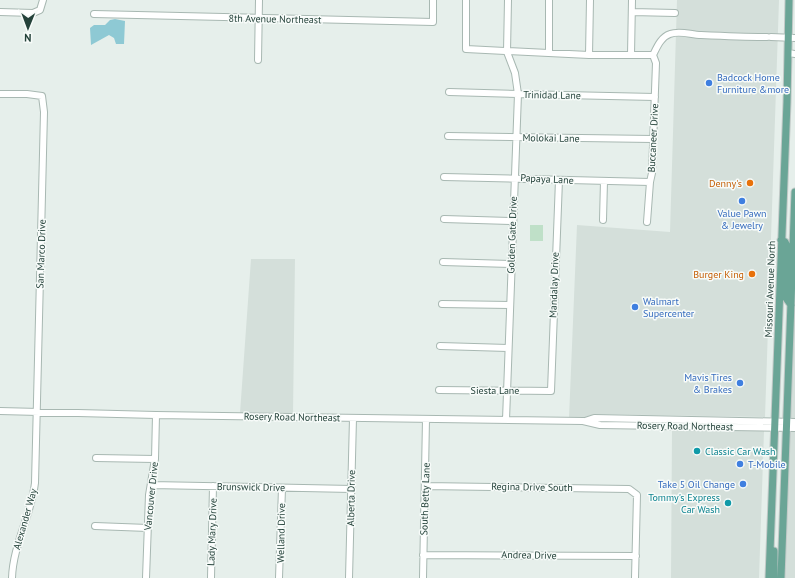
<svg xmlns="http://www.w3.org/2000/svg" width="795" height="578" font-family="'PT Sans',sans-serif">
	<style>
		.built { fill: #d4dfda }
		.green { fill: #bfe0c8 }
		.water { fill: #8ec9d4 }
		.lines { fill: none; stroke-linecap: round; stroke-linejoin: round }
		.minor-casing { stroke: #a8b8b2; stroke-width: 8 }
		.major-casing { stroke: #c2cac8; stroke-width: 9 }
		.minor { stroke: #fff; stroke-width: 6 }
		.major { stroke: #6aa596; stroke-width: 7 }
		.shop-dot { fill: #3f7fe0; stroke: #f7fbf9; stroke-width: 1.5 }
		.food-dot { fill: #e8710a; stroke: #f7fbf9; stroke-width: 1.5 }
		.culture-dot { fill: #0f9aa8; stroke: #f7fbf9; stroke-width: 1.5 }
		.labels { text-anchor: middle; dominant-baseline: central; stroke-width: 3; stroke-linejoin: round; paint-order: stroke }
		.street-label { font-size: 10px; fill: #24423a; stroke: #f7fbf9 }
		.shop-label { font-size: 10px; fill: #366cbe; stroke: #f7fbf9; text-anchor: start }
		.food-label { font-size: 10px; fill: #c56008; stroke: #f7fbf9; text-anchor: end }
		.culture-label { font-size: 10px; fill: #0d838f; stroke: #f7fbf9; text-anchor: start }
	</style>
	<rect width="100%" height="100%" fill="#e6efeb"/>
	<path class="built" d="M 677,0 L 779,0 L 765,417 L 594,414 L 583,418 L 569,418 L 577,225 L 670,232 Z
		M 251,259 L 295,259 L 293,414 L 240,413 Z
		M 795,273 L 795,419 L 790,419 Z
		M 623,428 L 764,431 L 759,578 L 671,578 L 672,431 Z
		M 789,431 L 795,431 L 795,578 L 783,578 Z"/>
	<path class="green" d="M 530,225 L 543,225 L 543,241 L 530,241 Z"/>
	<path class="water" d="M 115,19 L 125,21 L 124,44 L 116,44 L 114,38 L 109,35 L 91,45 L 90,28 L 94,25 L 105,25 L 110,20 Z"/>
	<g class="lines">
		<defs>
			<path id="minor" d="M 466,0 L 466,49 L 589,55 L 653,55
				M 0,12 L 33,13 L 40,10 L 43,0
				M 632,12 L 675,13
				M 94,14 L 433,22 L 433,0
				M 771,37 L 795,38
				M 549,53 L 549,0
				M 788,53 L 795,54
				M 589,55 L 590,0
				M 631,55 L 632,0
				M 653,55 C 657,47 661,37 670,34 C 680,30 691,35 701,35 C 723,36 745,37 767,37
				M 258,60 L 259,0
				M 449,92 L 518,94 L 655,97
				M 0,94 L 27,94 L 42,96 L 44,112 L 35,483 C 31,516 13,545 12,578
				M 448,136 L 653,139
				M 444,177 L 650,182
				M 444,219 L 512,221
				M 603,220 L 604,181
				M 647,222 L 650,182 L 652,173 L 656,63 L 653,55
				M 443,262 L 511,264
				M 442,304 L 510,305
				M 440,346 L 508,348
				M 439,390 L 551,391 L 559,180
				M 0,411 L 156,415 L 583,421 L 600,425 L 795,428
				M 506,420 L 518,94 L 515,73 L 507,52 L 508,0
				M 585,421 L 594,418 L 795,422
				M 96,458 L 155,459
				M 151,485 L 352,489
				M 425,486 L 629,489 L 637,495 L 635,578
				M 95,526 L 148,528
				M 423,555 L 636,556
				M 146,578 L 149,495 L 155,459 L 156,415
				M 211,578 L 213,486
				M 279,578 L 282,488
				M 349,578 L 353,418
				M 423,578 L 426,419"/>
			<path id="major" d="M 781,240 L 785,242 L 787,246 L 786,298 L 791,305
				M 769,578 L 787,102 L 789,0
				M 774,578 L 774,551
				M 781,578 L 795,192"/>
		</defs>
		<use href="#minor" class="minor-casing"/>
		<use href="#major" class="major-casing"/>
		<use href="#minor" class="minor"/>
		<use href="#major" class="major"/>
	</g>
	<g class="shop-dot">
		<circle cx="709" cy="83" r="4"/>
		<circle cx="742" cy="201" r="4"/>
		<circle cx="635" cy="307" r="4"/>
		<circle cx="740" cy="383" r="4"/>
		<circle cx="740" cy="464" r="4"/>
		<circle cx="743" cy="484" r="4"/>
	</g>
	<g class="food-dot">
		<circle cx="750" cy="183" r="4"/>
		<circle cx="752" cy="274" r="4"/>
	</g>
	<g class="culture-dot">
		<circle cx="697" cy="451" r="4"/>
		<circle cx="728" cy="503" r="4"/>
	</g>
	<g class="labels">
		<g class="street-label">
			<text transform="translate(275 19) rotate(1)">8th Avenue Northeast</text>
			<text transform="translate(552 95) rotate(1)">Trinidad Lane</text>
			<text transform="translate(551 138) rotate(1)">Molokai Lane</text>
			<text transform="translate(653 138) rotate(-87)">Buccaneer Drive</text>
			<text transform="translate(547 179) rotate(3)">Papaya Lane</text>
			<text transform="translate(512 235) rotate(-88)">Golden Gate Drive</text>
			<text transform="translate(41 254) rotate(-88)">San Marco Drive</text>
			<text transform="translate(554 285) rotate(-88)">Mandalay Drive</text>
			<text transform="translate(770 289) rotate(-88)">Missouri Avenue North</text>
			<text x="495" y="390">Siesta Lane</text>
			<text transform="translate(292 417) rotate(1)">Rosery Road Northeast</text>
			<text transform="translate(685 426) rotate(1)">Rosery Road Northeast</text>
			<text transform="translate(251 487) rotate(1)">Brunswick Drive</text>
			<text transform="translate(532 487) rotate(1)">Regina Drive South</text>
			<text transform="translate(151 496) rotate(-84)">Vancouver Drive</text>
			<text transform="translate(351 498) rotate(-89)">Alberta Drive</text>
			<text transform="translate(425 499) rotate(-88)">South Betty Lane</text>
			<text transform="translate(25 519) rotate(-74)">Alexander Way</text>
			<text transform="translate(212 532) rotate(-88)">Lady Mary Drive</text>
			<text transform="translate(281 533) rotate(-89)">Welland Drive</text>
			<text transform="translate(529 555) rotate(1)">Andrea Drive</text>
		</g>
		<g class="shop-label">
			<text x="717" y="77">Badcock Home<tspan x="717" dy="12">Furniture &amp;more</tspan></text>
			<text x="742" y="213" text-anchor="middle">Value Pawn<tspan x="742" dy="12">&amp; Jewelry</tspan></text>
			<text x="643" y="301">Walmart<tspan x="643" dy="12">Supercenter</tspan></text>
			<text x="732" y="377" text-anchor="end">Mavis Tires<tspan x="732" dy="12">&amp; Brakes</tspan></text>
			<text x="748" y="464">T-Mobile</text>
			<text x="735" y="484" text-anchor="end">Take 5 Oil Change</text>
		</g>
		<g class="food-label">
			<text x="742" y="183">Denny's</text>
			<text x="744" y="274">Burger King</text>
		</g>
		<g class="culture-label">
			<text x="705" y="451">Classic Car Wash</text>
			<text x="720" y="497" text-anchor="end">Tommy's Express<tspan x="720" dy="12">Car Wash</tspan></text>
		</g>
	</g>
	<g transform="translate(28 28) rotate(181)" stroke="#f7fbf9" stroke-width="3" paint-order="stroke">
	<path d="M0-3L7 15L0 10L-7 15Z" fill="#24423a"/>
	<text y="-6" font-size="11" font-weight="bold" text-anchor="middle" fill="#24423a">N</text>
	</g>
</svg>
